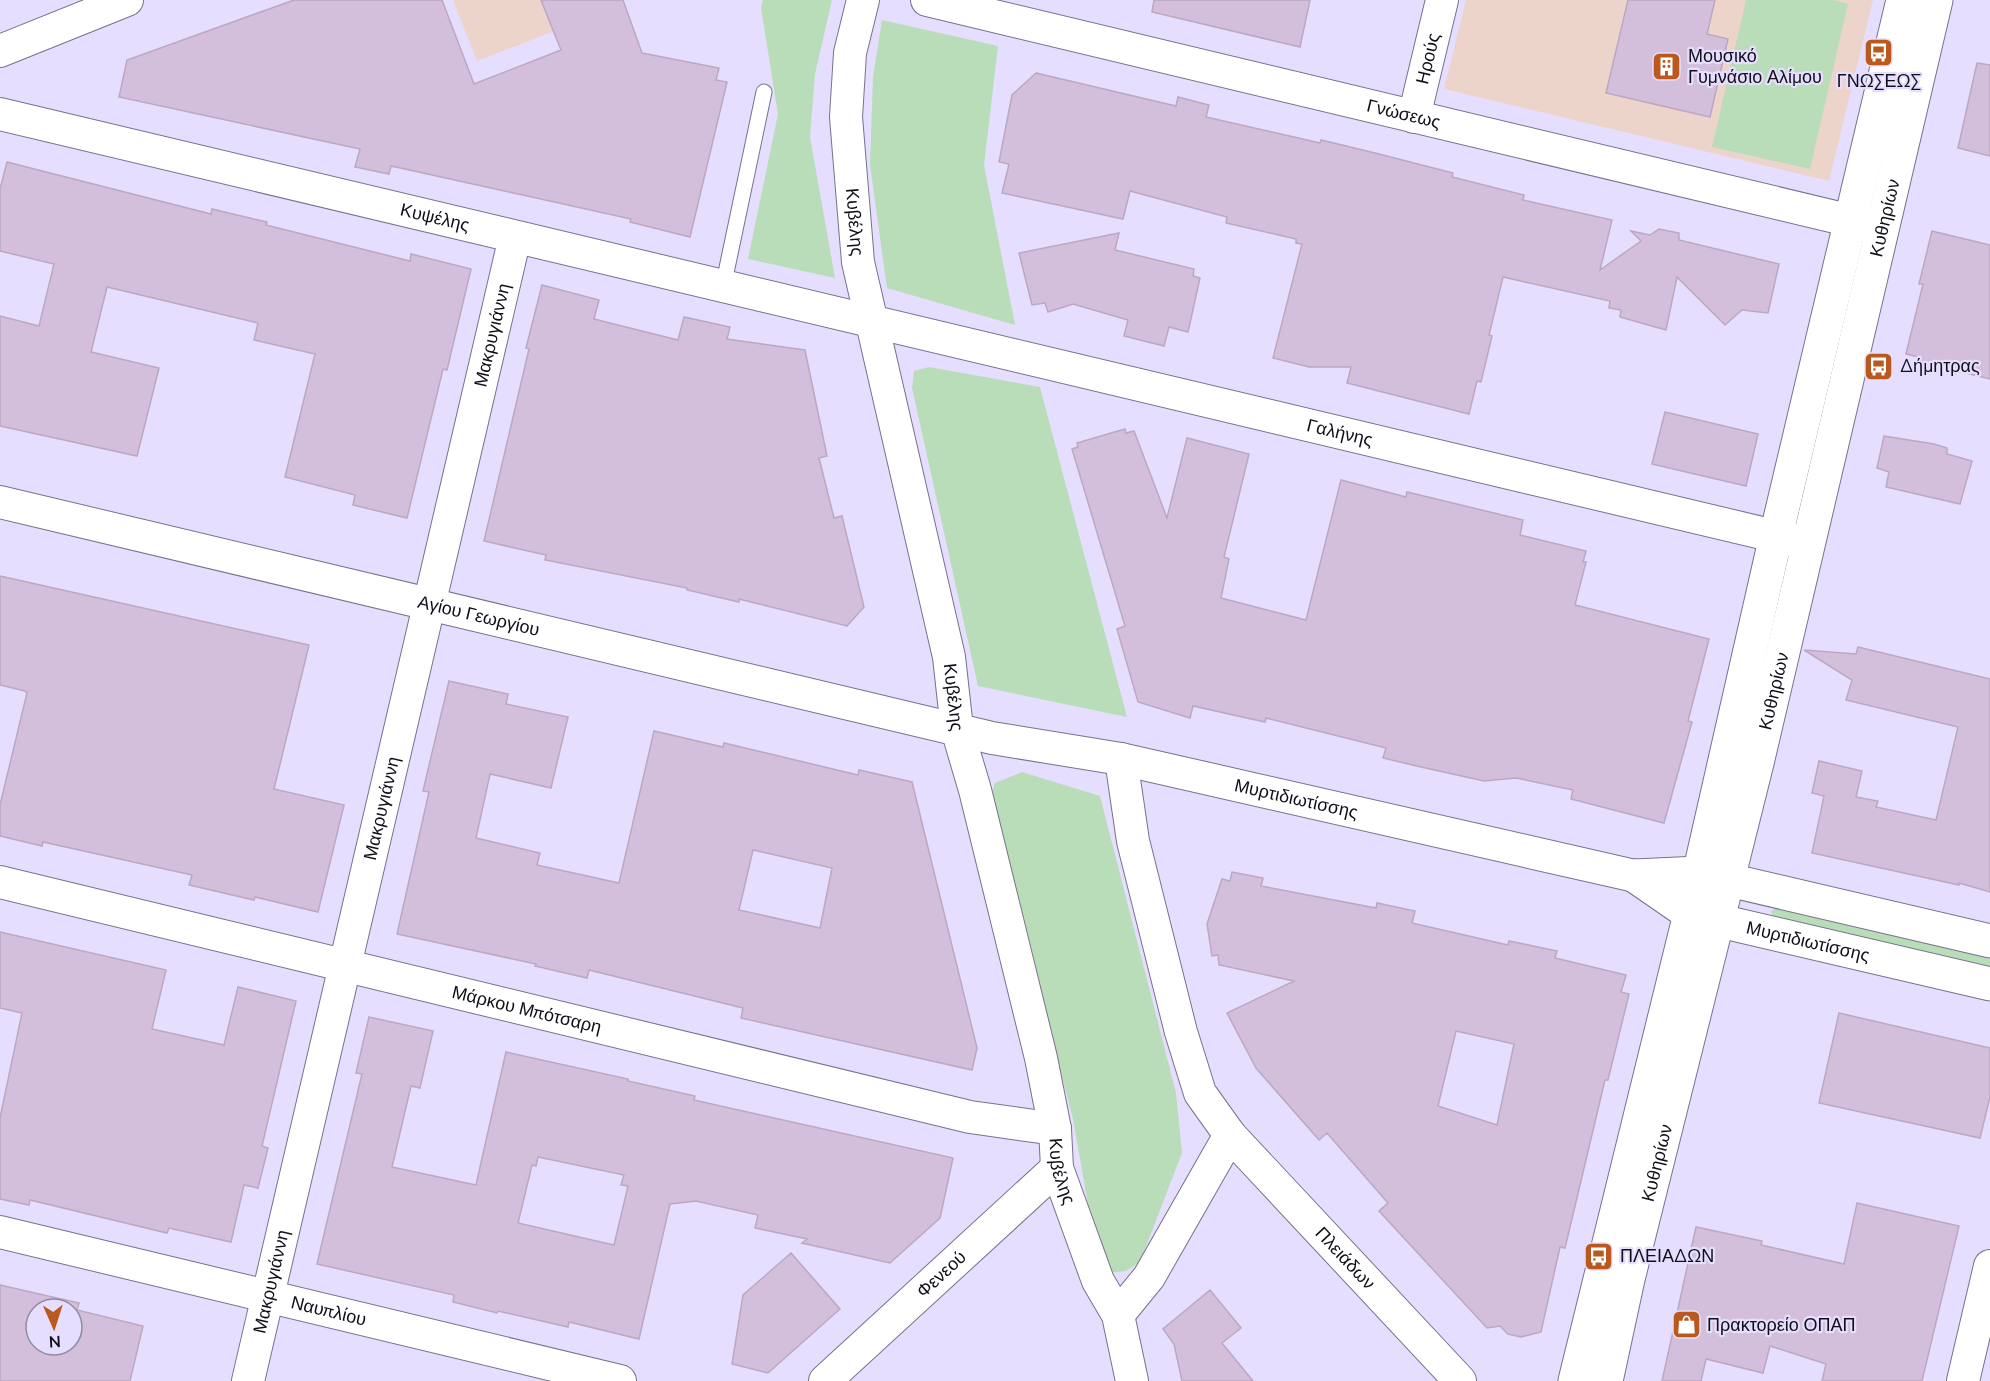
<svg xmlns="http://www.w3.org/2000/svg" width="1990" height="1381" font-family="'Nunito Sans',sans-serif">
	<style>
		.education { fill: #ecd4ca }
		.green { fill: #b9ddb9 }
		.building { fill: #d3bfdb; stroke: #bba8c3; stroke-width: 1.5; fill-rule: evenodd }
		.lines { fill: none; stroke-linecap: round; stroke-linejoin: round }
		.lane-casing { stroke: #78718d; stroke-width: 17 }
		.street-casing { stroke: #78718d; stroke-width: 34 }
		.secondary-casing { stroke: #78718d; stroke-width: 35 }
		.lane { stroke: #fff; stroke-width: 15 }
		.street { stroke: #fff; stroke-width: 32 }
		.secondary { stroke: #fff; stroke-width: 33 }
		.labels { text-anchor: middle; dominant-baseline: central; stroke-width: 4.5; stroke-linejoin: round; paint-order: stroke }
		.poi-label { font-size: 18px; fill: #110e19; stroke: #e5defe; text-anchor: start }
		.street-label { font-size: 18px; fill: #110e19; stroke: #e5defe }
	</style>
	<rect width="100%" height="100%" fill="#e5defe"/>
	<path class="education" d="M 453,0 L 595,0 L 588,18 L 477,61 Z
		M 1466,0 L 1873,0 L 1829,181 L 1444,89 Z"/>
	<path class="green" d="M 763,0 L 832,0 L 815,74 L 810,137 L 835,278 L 748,259 L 778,114 L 761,8 Z
		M 1746,0 L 1833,0 L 1848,4 L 1810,169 L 1712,147 Z
		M 882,20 L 998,46 L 984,165 L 1015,325 L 887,288 L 870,165 L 873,77 Z
		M 929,367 L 1040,387 L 1127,717 L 978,686 L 912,388 L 914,371 Z
		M 1022,772 L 1100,796 L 1176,1093 L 1182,1153 L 1140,1262 L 1126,1271 L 1109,1273 L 1098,1261 L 1073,1119 L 990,800 L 995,783 Z
		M 1776,907 L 1990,958 L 1990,968 L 1774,918 L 1771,912 Z"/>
	<path class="building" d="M 294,0 L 442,0 L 474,84 L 561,50 L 541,0 L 623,0 L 642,53 L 719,68 L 716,80 L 727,82 L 690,237 L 630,222 L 631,219 L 391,166 L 389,174 L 355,167 L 360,149 L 119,97 L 127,60 Z
		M 1154,0 L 1310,0 L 1300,47 L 1152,12 Z
		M 1628,0 L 1715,0 L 1707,34 L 1728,39 L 1710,117 L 1606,93 Z
		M 1977,63 L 1990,65 L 1990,156 L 1958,148 Z
		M 1036,73 L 1176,106 L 1178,97 L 1209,105 L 1206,117 L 1320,143 L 1321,140 L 1375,153 L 1453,173 L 1452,177 L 1524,195 L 1523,200 L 1612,220 L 1600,270 L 1641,241 L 1631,231 L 1650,235 L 1659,229 L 1679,233 L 1679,240 L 1779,264 L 1768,313 L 1742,310 L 1725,325 L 1677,277 L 1666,330 L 1620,317 L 1621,310 L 1609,308 L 1610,301 L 1503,277 L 1489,335 L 1492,336 L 1481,382 L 1477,381 L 1469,414 L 1347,383 L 1351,367 L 1309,367 L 1273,358 L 1302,244 L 1296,243 L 1296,239 L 1226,223 L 1227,217 L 1130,191 L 1123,219 L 1002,193 L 1009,164 L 999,162 L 1012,95 Z
		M 7,162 L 211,214 L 212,209 L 267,222 L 266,225 L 410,261 L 411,254 L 471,269 L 447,370 L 443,369 L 407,518 L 353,505 L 355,495 L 285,477 L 315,354 L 254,340 L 258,323 L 107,287 L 91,352 L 159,368 L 137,456 L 0,426 L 0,316 L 39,326 L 54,264 L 0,251 L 0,189 Z
		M 1932,231 L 1990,245 L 1990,379 L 1921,362 L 1922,358 L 1906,354 L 1923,284 L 1919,284 Z
		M 1119,233 L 1115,250 L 1194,269 L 1193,276 L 1200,278 L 1188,332 L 1169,327 L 1164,346 L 1124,336 L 1128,320 L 1073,304 L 1048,312 L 1045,303 L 1032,305 L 1019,253 Z
		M 542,285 L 599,300 L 594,319 L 678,340 L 684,317 L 730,327 L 727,339 L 805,350 L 827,456 L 819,458 L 834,518 L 842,516 L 864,607 L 847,626 L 739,599 L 739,602 L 687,590 L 687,588 L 545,560 L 546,555 L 484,541 L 529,349 L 526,348 Z
		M 1665,412 L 1758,434 L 1746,486 L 1652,464 Z
		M 1125,429 L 1126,433 L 1134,431 L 1167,518 L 1187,438 L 1249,454 L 1224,557 L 1229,559 L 1221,598 L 1306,620 L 1341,480 L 1406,497 L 1407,492 L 1523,520 L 1520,535 L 1586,551 L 1583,562 L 1586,562 L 1575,605 L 1709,639 L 1688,721 L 1692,722 L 1664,823 L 1571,799 L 1573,790 L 1516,778 L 1484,781 L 1421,767 L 1383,758 L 1386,748 L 1266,718 L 1265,722 L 1193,706 L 1190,718 L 1138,702 L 1117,629 L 1125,626 L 1072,449 L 1078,447 L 1077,443 Z
		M 1884,436 L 1934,444 L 1947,448 L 1947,454 L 1972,461 L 1960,504 L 1886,487 L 1889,472 L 1877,468 Z
		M 0,576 L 309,645 L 274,789 L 344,805 L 318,912 L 255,897 L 254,900 L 189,885 L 192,875 L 43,842 L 42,846 L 0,836 L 0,805 L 27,693 L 25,691 L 0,685 Z
		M 1858,647 L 1990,679 L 1990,892 L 1959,883 L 1959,885 L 1812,853 L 1824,796 L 1812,793 L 1819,761 L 1862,771 L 1856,797 L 1878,801 L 1876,807 L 1936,820 L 1958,727 L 1846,700 L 1852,680 L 1804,650 L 1856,654 Z
		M 449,681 L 508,694 L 506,704 L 568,717 L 551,788 L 490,774 L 476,838 L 540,853 L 537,865 L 619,883 L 654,731 L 723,747 L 724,743 L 858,775 L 859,770 L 912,782 L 977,1048 L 972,1070 L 741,1018 L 743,1008 L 589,970 L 587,978 L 535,966 L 536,964 L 397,934 L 429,792 L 423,791 ZM 753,850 L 832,868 L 820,928 L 739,910 Z
		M 1232,872 L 1263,878 L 1261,886 L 1376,908 L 1377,903 L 1415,911 L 1412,923 L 1508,945 L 1509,941 L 1557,951 L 1555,958 L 1626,975 L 1621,992 L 1629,994 L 1608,1080 L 1605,1080 L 1565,1248 L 1560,1247 L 1541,1332 L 1521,1337 L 1508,1334 L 1500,1326 L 1487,1328 L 1379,1211 L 1388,1203 L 1327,1133 L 1319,1140 L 1256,1068 L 1227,1013 L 1294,981 L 1219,965 L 1218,955 L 1212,956 L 1207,924 L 1222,879 L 1230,881 ZM 1456,1031 L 1514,1044 L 1497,1125 L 1438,1106 Z
		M 0,932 L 166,970 L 152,1029 L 224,1045 L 238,987 L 296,1001 L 262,1146 L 268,1148 L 258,1188 L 244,1185 L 231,1242 L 169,1228 L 167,1233 L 30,1200 L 29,1205 L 0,1199 L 0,1118 L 22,1013 L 0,1008 Z
		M 1839,1013 L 1990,1048 L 1990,1097 L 1980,1138 L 1819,1103 Z
		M 369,1017 L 433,1031 L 420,1088 L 411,1086 L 392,1167 L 476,1185 L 506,1052 L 628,1079 L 628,1081 L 695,1096 L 694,1100 L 953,1158 L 940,1218 L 890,1263 L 802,1243 L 807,1239 L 755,1228 L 758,1215 L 696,1201 L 670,1204 L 639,1339 L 569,1322 L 568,1327 L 498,1311 L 497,1313 L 453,1302 L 454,1295 L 317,1264 L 362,1074 L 356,1073 ZM 538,1157 L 624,1175 L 621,1185 L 628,1186 L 614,1245 L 518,1223 L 532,1165 L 536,1166 Z
		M 1857,1203 L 1959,1226 L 1922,1381 L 1822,1381 L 1826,1364 L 1770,1346 L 1763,1373 L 1706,1359 L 1701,1381 L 1662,1381 L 1696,1227 L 1762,1241 L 1761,1245 L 1844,1264 Z
		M 791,1253 L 840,1309 L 768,1373 L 732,1364 L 743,1295 Z
		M 0,1285 L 79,1303 L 77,1310 L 143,1326 L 130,1381 L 0,1381 ZM 36,1309 L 72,1309 L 72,1345 L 36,1345 Z
		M 1210,1290 L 1241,1328 L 1222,1343 L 1253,1381 L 1182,1381 L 1174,1344 L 1163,1329 Z"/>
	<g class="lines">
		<defs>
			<path id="lane" d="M 723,287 L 764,92"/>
			<g id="street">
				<path id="s1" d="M 863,0 L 850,53 L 846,117 L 858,262 L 949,657 L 957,729 L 975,790 L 1041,1058 L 1055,1129 L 1057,1168 L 1098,1281 L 1118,1315 L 1132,1381"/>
				<path id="s2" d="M 927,0 L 1877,227"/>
				<path d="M 0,51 L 127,0"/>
				<path id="s3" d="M 0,114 L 1808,544"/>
				<path id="s4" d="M 1414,117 L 1442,0"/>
				<path id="s5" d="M 0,502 L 992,738 L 1121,759 L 1635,876"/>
				<path id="s6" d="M 1121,759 L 1133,841 L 1181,1032 L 1200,1093 L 1230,1135 L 1460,1381"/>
				<path id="s7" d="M 0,882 L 970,1117 L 1055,1129"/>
				<path id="s8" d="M 0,1232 L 620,1381"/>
				<path d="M 1118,1315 L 1149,1277 L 1230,1135"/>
				<path id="s9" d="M 248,1381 L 515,237"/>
				<path id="s10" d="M 825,1381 L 1057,1168"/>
				<path d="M 1963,1381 L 1990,1266"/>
			</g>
			<g id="secondary">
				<path id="s11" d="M 1635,876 L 1690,914 L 1990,984"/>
				<path d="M 1635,876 L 1699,873 L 1990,941"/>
				<path d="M 1575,1381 L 1690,914 L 1776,536 L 1903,0"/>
				<path id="s12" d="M 1606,1381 L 1628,1279 L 1757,763 L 1936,0"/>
			</g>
		</defs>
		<use href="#lane" class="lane-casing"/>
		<use href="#street" class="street-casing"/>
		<use href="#secondary" class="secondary-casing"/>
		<use href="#lane" class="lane"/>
		<use href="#street" class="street"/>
		<use href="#secondary" class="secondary"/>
	</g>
	<defs>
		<symbol id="bus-square" viewBox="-11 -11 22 22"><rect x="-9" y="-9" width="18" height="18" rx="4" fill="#ba581d" stroke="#e5defe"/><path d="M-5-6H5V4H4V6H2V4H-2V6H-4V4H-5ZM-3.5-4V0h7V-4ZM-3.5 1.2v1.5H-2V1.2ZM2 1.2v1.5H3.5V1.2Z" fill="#fff"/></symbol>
		<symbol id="building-square" viewBox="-11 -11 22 22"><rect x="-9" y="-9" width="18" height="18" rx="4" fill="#ba581d" stroke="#e5defe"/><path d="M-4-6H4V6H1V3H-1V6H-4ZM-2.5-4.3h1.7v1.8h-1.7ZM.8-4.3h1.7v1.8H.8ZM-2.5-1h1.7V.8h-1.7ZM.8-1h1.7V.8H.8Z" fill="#fff"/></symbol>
		<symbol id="shop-square" viewBox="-11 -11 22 22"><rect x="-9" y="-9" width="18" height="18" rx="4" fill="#ba581d" stroke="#e5defe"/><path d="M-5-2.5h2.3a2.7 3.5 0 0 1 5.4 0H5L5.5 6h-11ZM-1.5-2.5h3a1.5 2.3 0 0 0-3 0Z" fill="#fff"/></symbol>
	</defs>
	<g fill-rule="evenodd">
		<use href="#bus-square" x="1862" y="36" width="33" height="33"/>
		<use href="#building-square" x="1650" y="50" width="33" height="33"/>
		<use href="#bus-square" x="1862" y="350" width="33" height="33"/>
		<use href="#bus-square" x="1582" y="1240" width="33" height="33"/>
		<use href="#shop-square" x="1670" y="1308" width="33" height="33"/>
	</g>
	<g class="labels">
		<g class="poi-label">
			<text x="1688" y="56">Μουσικό<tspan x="1688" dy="21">Γυμνάσιο Αλίμου</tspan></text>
			<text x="1879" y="81" text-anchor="middle">ΓΝΩΣΕΩΣ</text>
			<text x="1900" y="366">Δήμητρας</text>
			<text x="1620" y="1256">ΠΛΕΙΑΔΩΝ</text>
			<text x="1707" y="1325">Πρακτορείο ΟΠΑΠ</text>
		</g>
		<g class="street-label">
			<text stroke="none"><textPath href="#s4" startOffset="60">Ηρούς</textPath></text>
			<text stroke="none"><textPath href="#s2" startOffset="490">Γνώσεως</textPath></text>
			<text stroke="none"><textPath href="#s3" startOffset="447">Κυψέλης</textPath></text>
			<text stroke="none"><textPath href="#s12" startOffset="1196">Κυθηρίων</textPath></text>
			<text stroke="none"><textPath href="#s1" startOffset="224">Κυβέλης</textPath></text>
			<text stroke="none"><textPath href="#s9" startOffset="1074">Μακρυγιάννη</textPath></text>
			<text stroke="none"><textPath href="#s3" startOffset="1377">Γαλήνης</textPath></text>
			<text stroke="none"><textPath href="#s5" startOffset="492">Αγίου Γεωργίου</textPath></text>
			<text stroke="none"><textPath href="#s12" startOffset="710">Κυθηρίων</textPath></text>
			<text stroke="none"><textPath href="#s1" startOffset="710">Κυβέλης</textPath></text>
			<text stroke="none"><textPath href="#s5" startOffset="1330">Μυρτιδιωτίσσης</textPath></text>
			<text stroke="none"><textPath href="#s9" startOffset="588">Μακρυγιάννη</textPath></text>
			<text stroke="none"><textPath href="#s11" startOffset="188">Μυρτιδιωτίσσης</textPath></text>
			<text stroke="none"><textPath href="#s7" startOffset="542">Μάρκου Μπότσαρη</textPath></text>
			<text stroke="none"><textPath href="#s12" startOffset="224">Κυθηρίων</textPath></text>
			<text stroke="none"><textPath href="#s1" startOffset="1197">Κυβέλης</textPath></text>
			<text stroke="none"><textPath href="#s6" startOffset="564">Πλειάδων</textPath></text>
			<text stroke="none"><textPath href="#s10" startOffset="158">Φενεού</textPath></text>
			<text stroke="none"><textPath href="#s9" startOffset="102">Μακρυγιάννη</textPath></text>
			<text stroke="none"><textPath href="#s8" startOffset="338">Ναυπλίου</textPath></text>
		</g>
	</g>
	<g transform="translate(54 1327) rotate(177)"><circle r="28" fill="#e5defe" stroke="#908ba2" stroke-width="1.5"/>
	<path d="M0-4.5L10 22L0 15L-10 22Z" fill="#ba581d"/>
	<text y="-9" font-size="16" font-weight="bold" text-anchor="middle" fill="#110e19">N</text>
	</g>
</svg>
